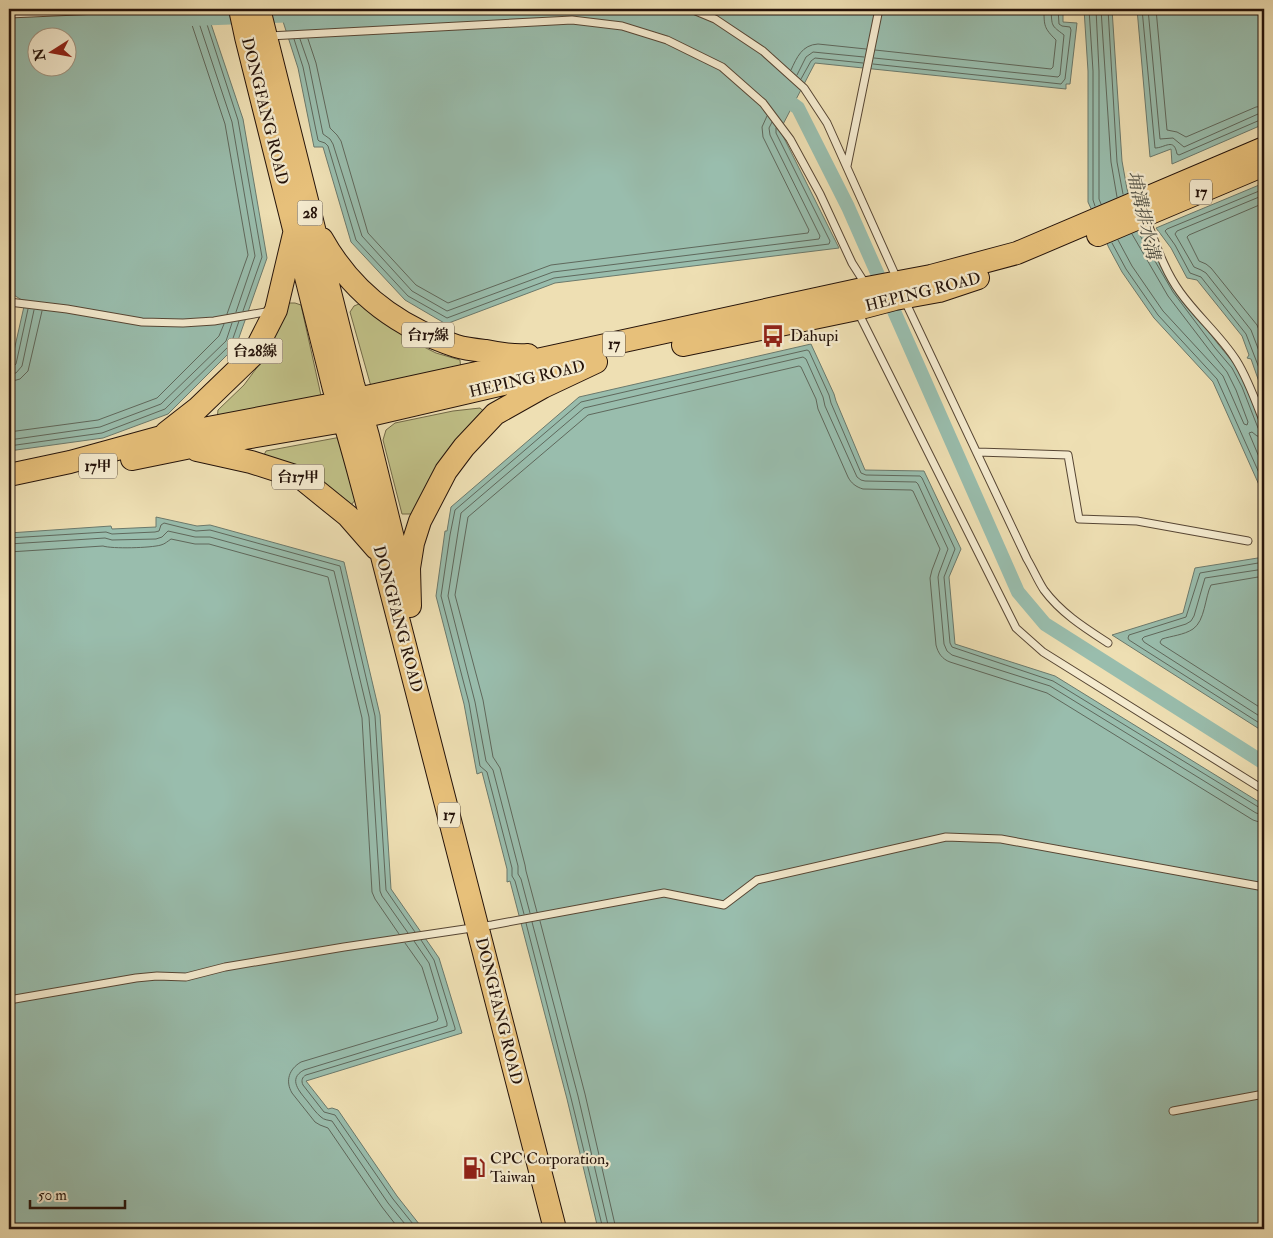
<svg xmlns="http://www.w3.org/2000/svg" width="1273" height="1238" font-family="'IM FELL Double Pica','Noto Serif TC',serif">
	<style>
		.green { fill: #c0c087; stroke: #726a48 }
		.water { fill: #99bdad; stroke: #6b796c; fill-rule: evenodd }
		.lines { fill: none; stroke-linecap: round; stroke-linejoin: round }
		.shore { stroke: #5f685c; stroke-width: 1 }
		.canal { stroke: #99bdad; stroke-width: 14 }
		.lane-casing { stroke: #574634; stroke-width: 9 }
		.primary-casing { stroke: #25130a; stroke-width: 24 }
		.lane { stroke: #f4eace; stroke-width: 7 }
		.primary { stroke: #e7c07a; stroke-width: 22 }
		.labels { text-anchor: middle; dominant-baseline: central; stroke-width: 4.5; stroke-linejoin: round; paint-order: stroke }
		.shield { fill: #f4eace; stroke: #635445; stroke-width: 1 }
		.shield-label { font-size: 15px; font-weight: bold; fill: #25130a }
		.street-label { font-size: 16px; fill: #25130a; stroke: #f4eace }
		.poi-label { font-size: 16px; fill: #25130a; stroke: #f4eace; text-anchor: start }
		.water-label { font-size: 18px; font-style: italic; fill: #4e4e43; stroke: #f4eace }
	</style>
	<rect width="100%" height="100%" fill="#eedfb3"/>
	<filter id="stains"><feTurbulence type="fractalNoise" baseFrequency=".004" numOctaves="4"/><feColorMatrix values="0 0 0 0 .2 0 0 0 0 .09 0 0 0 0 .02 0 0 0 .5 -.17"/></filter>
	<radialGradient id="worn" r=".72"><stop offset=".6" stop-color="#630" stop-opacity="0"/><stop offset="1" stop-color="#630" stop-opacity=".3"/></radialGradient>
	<path class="green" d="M 287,303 L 295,303 L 301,305 L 322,400 L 217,420 L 218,410 L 244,385 L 264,358 Z
		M 359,304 L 367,306 L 391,326 L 414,342 L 436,353 L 460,360 L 461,371 L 372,390 L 350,312 L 354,306 Z
		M 480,408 L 486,413 L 412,514 L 402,514 L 383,440 L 386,430 L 395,423 L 453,411 Z
		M 341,437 L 357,498 L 351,505 L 262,459 L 266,451 Z"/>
	<path class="water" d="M 9,9 L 206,9 L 243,119 L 267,258 L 236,346 L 168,414 L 103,438 L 9,451 L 9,373 L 25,302 L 9,292 ZM 38,38 L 68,38 L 68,68 L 38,68 Z
		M 279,9 L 1063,9 L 1063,22 L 1077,23 L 1070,84 L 1066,84 L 1066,89 L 815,63 L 780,130 L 839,248 L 555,283 L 446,324 L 405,300 L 351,242 L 323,147 L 314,147 L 298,68 Z
		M 1084,9 L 1112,9 L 1122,161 L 1127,189 L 1135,216 L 1177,290 L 1218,344 L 1236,366 L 1246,385 L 1264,432 L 1264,496 L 1213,382 L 1154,318 L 1122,272 L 1109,248 L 1088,202 L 1088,71 Z
		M 1137,9 L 1264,9 L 1264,124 L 1172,164 L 1171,149 L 1150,157 Z
		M 1264,183 L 1264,396 L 1251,359 L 1247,358 L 1249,355 L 1242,336 L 1197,280 L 1187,278 L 1171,248 L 1156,228 Z
		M 811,344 L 834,394 L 836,401 L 865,470 L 924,471 L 961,549 L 949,577 L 955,644 L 1055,676 L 1264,805 L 1264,1229 L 598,1229 L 567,1099 L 510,881 L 507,882 L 507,869 L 482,772 L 477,774 L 464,704 L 436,596 L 445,531 L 447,531 L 451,507 L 579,397 Z
		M 156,517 L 197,526 L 210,525 L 344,562 L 380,715 L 391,889 L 439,958 L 462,1033 L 306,1081 L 328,1109 L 332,1108 L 338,1110 L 397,1196 L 423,1229 L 9,1229 L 9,533 L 111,526 L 112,529 L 156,527 Z
		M 1264,557 L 1264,732 L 1112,635 L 1183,613 L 1195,568 Z"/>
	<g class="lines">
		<path class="shore" d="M 188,9 L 189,16 L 225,124 L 248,255 L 227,314
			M 195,9 L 196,14 L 232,122 L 255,256 L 236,312
			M 202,9 L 238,120 L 262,257 L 243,311
			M 1089,9 L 1093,71 L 1093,200 L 1095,206
			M 1096,9 L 1099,71 L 1099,199 L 1101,204
			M 1101,9 L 1111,162 L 1117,197
			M 1108,9 L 1117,162 L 1123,194
			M 1142,9 L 1155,148 C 1165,148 1174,137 1177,154 L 1179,155 L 1260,120 L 1264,120
			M 1148,9 L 1160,139 L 1173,138 L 1184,147 L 1258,114 L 1264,113
			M 1156,9 L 1167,130 L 1177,132 L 1186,137 L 1256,107 L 1264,106
			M 294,39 L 303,67 L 318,140 L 319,141 L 325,143 L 328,146 L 356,240 L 408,296 L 447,318 L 554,278 L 829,244 L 830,241 L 776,133 L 776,128
			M 300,39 L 309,65 L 323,134 L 330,139 L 333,144 L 362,236 L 412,291 L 447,311 L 553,272 L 819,239 L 820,236 L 770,135 L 769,128 L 772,122
			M 308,39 L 316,63 L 330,128 L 337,135 L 341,141 L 368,233 L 416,285 L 448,303 L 551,265 L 808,233 L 809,230 L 763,137 L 762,127 L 767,116
			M 875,50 L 1051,69 L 1053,67 L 1056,40 C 1044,28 1044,26 1044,9
			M 874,58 L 1058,77 L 1060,75 L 1064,35 C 1051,25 1052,27 1051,9
			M 873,64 L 1061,84 L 1065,79 L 1071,30 L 1070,27 L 1062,26 L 1059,24 L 1058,9
			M 791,70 C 797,57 802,45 818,44 L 866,49
			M 797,75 L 806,57 L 813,52 L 864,57
			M 801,79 L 811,61 L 815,58 L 863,63
			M 1264,189 L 1167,229 L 1165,231 L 1175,245 L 1190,273 L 1201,277 L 1246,334 L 1264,381
			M 1264,195 L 1177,231 L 1175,234 L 1194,267 L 1201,270 L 1206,273 L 1251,330 L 1264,364
			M 1264,203 L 1189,235 L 1187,237 L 1199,261 L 1206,264 L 1211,268 L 1257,325 L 1264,342
			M 1138,232 L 1173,292 L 1215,348 L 1232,368 L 1242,387 L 1258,428 L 1260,431 L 1264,431
			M 1118,240 L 1132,266 L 1163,311 L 1223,376 L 1244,424 L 1247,425 L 1248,422 L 1236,390 L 1227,372 L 1210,351 L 1168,296 L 1132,234
			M 1112,243 L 1126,269 L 1158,315 L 1217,379 L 1264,484
			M 9,368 L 13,367 L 16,364 L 28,309
			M 9,374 L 16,373 L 22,366 L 34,310
			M 9,382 L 20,379 L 28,371 L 42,311
			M 9,432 L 98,420 L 157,398 L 219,336 L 224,324
			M 1264,437 L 1257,436 L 1252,432 L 1249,433 L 1264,469
			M 9,440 L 100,427 L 161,404 L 226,341 L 232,323
			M 9,446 L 102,433 L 165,409 L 231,344 L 239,321
			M 9,538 L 106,532 L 112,534 L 155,532 L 159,531 L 161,525 L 164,523 L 196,531 L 210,530 L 340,566 L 375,716 L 386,890 L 415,932
			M 9,544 L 105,538 L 112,540 L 156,539 L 162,537 L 168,531 L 195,537 L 210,537 L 334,571 L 369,717 L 380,891 L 382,896 L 408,933
			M 9,552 L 103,546 C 112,549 151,548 161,545 C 165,544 168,541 171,539 L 195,544 L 209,544 L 328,577 L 362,718 L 372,892 L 375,899 L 399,934
			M 1264,562 L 1200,573 L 1186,617 L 1129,635 L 1128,638 L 1129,640 L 1264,726
			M 1264,569 L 1205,578 L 1194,616 L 1191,621 L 1186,624 L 1144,637 L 1142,639 L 1144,642 L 1264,719
			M 1264,576 L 1211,585 C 1205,597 1205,621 1193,629 C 1184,635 1171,636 1162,639 L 1160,642 L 1161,644 L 1264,710
			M 537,912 L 526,871 L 525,865 L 500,768 L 493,757 L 483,700 L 455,595 L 468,517 L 588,415 L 799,366 L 801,367 L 816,399 L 818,409 L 848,477 C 851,483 856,487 863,489 L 911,490 L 913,491 L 940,549 L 932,570 L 930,578 L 936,645 C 938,653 942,659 950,662 L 1047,693 L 1253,820 L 1259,822 L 1264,822
			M 530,913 L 521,879 L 518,874 L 518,866 L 493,770 L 486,761 L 475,702 L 448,596 L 461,513 L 584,408 L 803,357 L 806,359 L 823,397 L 825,406 L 857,477 L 861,480 L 865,481 L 916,482 L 918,484 L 948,549 L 939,573 L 938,577 L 944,644 L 947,651 L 952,655 L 1050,686 L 1256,813 L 1264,815
			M 524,914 L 515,881 L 512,876 L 512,868 L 487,772 L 480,766 L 469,703 L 441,596 L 450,535 L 455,510 L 581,402 L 807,350 L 809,351 L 829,395 L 831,403 L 861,473 L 866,475 L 920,476 L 922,478 L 955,549 L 944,577 L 950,643 L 952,647 L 1053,681 L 1260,808 L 1264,809
			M 540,921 L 585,1094 L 616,1229
			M 532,922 L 578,1096 L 609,1229
			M 526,923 L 571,1098 L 603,1229
			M 399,1229 L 382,1207 L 328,1128 L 320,1125 L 315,1122 L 292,1093 C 285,1081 289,1069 301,1062 L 437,1021 L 438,1018 L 422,967 L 405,943
			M 409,1229 L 388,1203 L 332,1121 C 328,1120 324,1120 321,1117 C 316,1113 312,1107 308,1102 C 300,1092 287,1079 304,1070 L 447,1026 L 447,1023 L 429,963 L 414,941
			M 417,1229 L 393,1199 L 335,1115 L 324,1112 L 303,1085 C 301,1081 302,1077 306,1075 L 455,1030 L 455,1028 L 434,960 L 421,940"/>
		<path class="canal" d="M 192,19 L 298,15
			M 779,94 L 798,108 L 848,207 L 1018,592 L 1045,624 L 1264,763"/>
		<defs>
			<path id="lane" d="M 691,9 L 715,19 L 763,51 L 804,88 L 827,123 L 897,279
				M 9,14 L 122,9
				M 269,36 L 572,20 L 622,26 L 667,40 L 722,67 L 763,103 L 790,139 L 820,194 L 852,263 L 866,285
				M 847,166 L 879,9
				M 1146,219 C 1156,244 1164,270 1180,292 C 1197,316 1220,335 1236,360 C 1248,379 1256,402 1264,423
				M 905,301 L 1027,559 C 1033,569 1038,581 1044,590 C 1061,613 1085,628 1108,643
				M 9,302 L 67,309 L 142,322 L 183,323 L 214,321 L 271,311
				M 858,312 L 1016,628 L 1043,652 L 1264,790
				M 977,452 L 1068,455 L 1079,519 L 1137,521 L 1248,541
				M 9,1000 L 136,978 L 157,976 L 186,977 L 225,967 L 344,947 L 492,925 L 664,893 L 724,905 L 757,880 L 946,837 L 1001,839 L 1264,887
				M 1173,1111 L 1264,1094"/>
			<path id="primary" d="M 240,9 L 246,37 L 334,389 C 353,444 365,500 382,556 L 555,1229
				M 259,9 L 353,384 L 368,436 L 400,567
				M 1098,235 L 1264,165
				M 322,239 C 352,293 398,327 456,346 C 465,349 476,350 486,351 C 500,354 513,356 528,355
				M 683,345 L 857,309 L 895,299 L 939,291 L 978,278
				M 166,433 L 198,408 L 253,355 L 276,310 L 294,234
				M 197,450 L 251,462 L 301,478 L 348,516 L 376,548
				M 132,459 L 186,448 L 344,421 L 551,373
				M 9,475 L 70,462 L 161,437 L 339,403 L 867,288 L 931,276 L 1017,253 L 1264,148
				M 410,606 L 409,568 L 413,543 L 420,521 L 446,471 L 464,447 L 495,414 L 543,387 L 596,362"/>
		</defs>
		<use href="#lane" class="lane-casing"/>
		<use href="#primary" class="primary-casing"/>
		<use href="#lane" class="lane"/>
		<use href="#primary" class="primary"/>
	</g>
	<defs>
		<symbol id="bus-bare" viewBox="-9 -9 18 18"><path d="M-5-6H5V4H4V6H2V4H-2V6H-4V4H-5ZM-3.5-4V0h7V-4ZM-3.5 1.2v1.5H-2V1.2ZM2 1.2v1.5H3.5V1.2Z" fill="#8f2418" stroke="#f4eace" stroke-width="2.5" paint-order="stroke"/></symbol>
		<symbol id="fuel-bare" viewBox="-9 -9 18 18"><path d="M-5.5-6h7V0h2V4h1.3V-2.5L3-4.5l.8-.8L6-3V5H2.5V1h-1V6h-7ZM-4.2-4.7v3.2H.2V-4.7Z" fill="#8f2418" stroke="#f4eace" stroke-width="2.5" paint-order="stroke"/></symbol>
	</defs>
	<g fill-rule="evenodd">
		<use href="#bus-bare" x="757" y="320" width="32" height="32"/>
		<use href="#fuel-bare" x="458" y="1152" width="32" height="32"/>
	</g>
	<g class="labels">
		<g class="shield">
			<rect x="1190" y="179.5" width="22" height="25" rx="4"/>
			<rect x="297.5" y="200.5" width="25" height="25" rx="4"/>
			<rect x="402" y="322.5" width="52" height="25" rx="4"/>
			<rect x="603" y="331.5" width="22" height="25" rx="4"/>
			<rect x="227.5" y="338.5" width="55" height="25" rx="4"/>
			<rect x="79" y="453.5" width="38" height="25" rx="4"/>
			<rect x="272" y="464.5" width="52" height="25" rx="4"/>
			<rect x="438" y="802.5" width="22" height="25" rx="4"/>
		</g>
		<g class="shield-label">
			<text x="1201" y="192">17</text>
			<text x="310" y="213">28</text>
			<text x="428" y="335">台17線</text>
			<text x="614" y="344">17</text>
			<text x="255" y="351">台28線</text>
			<text x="98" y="466">17甲</text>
			<text x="298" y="477">台17甲</text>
			<text x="449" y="815">17</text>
		</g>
		<g class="street-label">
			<text transform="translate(265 111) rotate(76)">DONGFANG ROAD</text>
			<text transform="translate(923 292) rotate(-14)">HEPING ROAD</text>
			<text transform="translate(527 379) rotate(-13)">HEPING ROAD</text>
			<text transform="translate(398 619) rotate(75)">DONGFANG ROAD</text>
			<text transform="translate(499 1011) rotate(76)">DONGFANG ROAD</text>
		</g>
		<g class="poi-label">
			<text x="790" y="336">Dahupi</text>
			<text x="490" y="1159">CPC Corporation,<tspan x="490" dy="18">Taiwan</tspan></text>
		</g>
		<g class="water-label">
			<text transform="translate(1143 215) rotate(77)">埔溝排水溝</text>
		</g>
	</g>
	<rect width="1273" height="1238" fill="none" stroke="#eedfb3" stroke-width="30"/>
	<rect x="10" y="10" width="1253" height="1218" fill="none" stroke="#25130a" stroke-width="2.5"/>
	<rect x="15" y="15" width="1243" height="1208" fill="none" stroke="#25130a"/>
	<g transform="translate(52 52) rotate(259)"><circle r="24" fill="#f4eace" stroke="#a19480"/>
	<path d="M0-4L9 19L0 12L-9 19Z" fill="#8f2418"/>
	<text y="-8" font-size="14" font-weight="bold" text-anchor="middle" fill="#25130a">N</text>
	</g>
	<path d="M30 1200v8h95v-8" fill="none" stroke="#25130a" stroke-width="2.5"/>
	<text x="38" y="1200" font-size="15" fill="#25130a" stroke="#f4eace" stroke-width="4" paint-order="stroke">50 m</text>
	<rect width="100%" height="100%" filter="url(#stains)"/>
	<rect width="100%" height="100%" fill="url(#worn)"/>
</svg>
